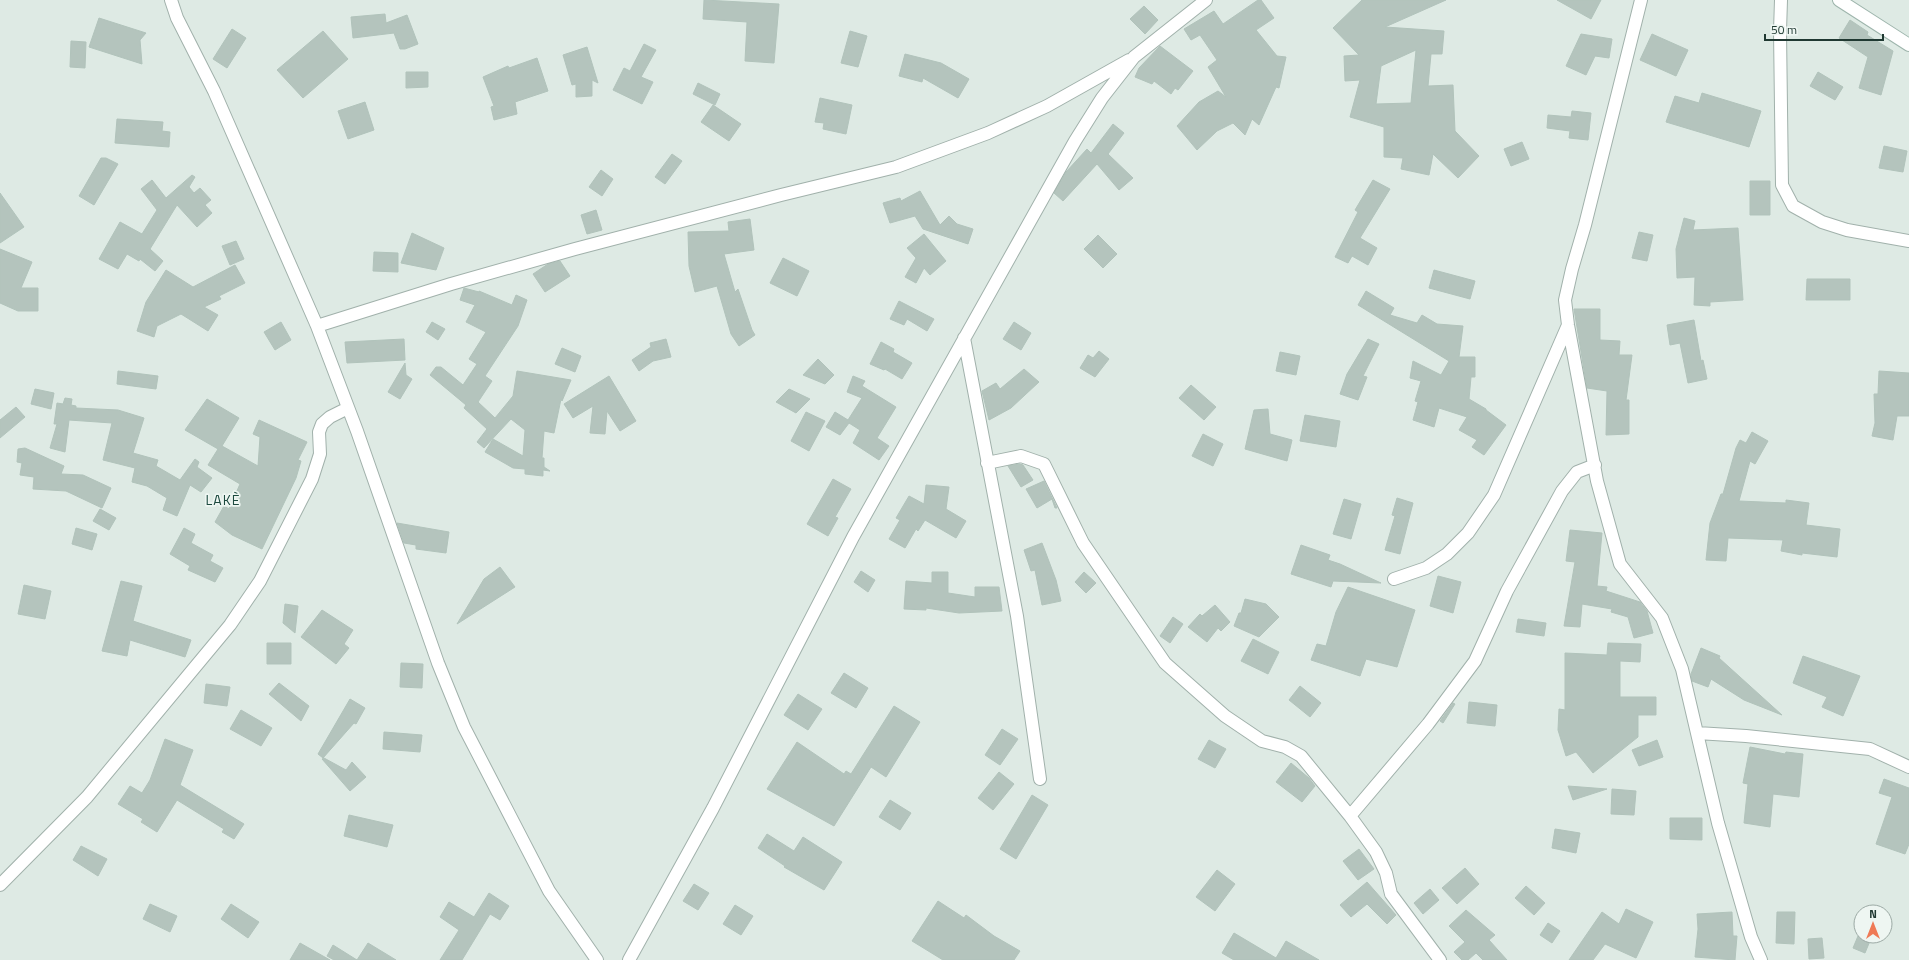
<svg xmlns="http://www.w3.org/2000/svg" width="1909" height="960" font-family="'Titillium Web',sans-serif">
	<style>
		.building { fill: #b4c4bd; stroke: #b1c3bb; fill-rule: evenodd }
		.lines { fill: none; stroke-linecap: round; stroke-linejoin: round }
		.street-casing { stroke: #a1b1ab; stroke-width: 14 }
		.secondary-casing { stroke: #9eb5ac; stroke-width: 14 }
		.street { stroke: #fff; stroke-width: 12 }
		.secondary { stroke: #fff; stroke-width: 12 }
		.labels { text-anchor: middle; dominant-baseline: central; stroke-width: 3.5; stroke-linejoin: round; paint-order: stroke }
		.quarter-label { font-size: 14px; letter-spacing: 1px; fill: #1d4a3f; stroke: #eef6f2 }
	</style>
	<rect width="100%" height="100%" fill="#deeae4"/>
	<path class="building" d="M 704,0 L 779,4 L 774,63 L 745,61 L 747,22 L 703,19 Z
		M 1258,0 L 1261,0 L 1274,18 L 1256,30 L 1277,56 L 1286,57 L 1279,88 L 1276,87 L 1259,125 L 1252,119 L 1245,135 L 1233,123 L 1217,131 L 1197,150 L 1177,126 L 1199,102 L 1218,91 L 1226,97 L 1208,67 L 1217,60 L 1200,35 L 1191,40 L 1184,29 L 1214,11 L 1223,24 Z
		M 1362,0 L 1446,0 L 1385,27 L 1444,31 L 1442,54 L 1431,54 L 1428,86 L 1453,85 L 1455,131 L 1479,156 L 1458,178 L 1433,154 L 1429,175 L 1401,169 L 1403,158 L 1384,157 L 1384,127 L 1350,117 L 1360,80 L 1345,81 L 1344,56 L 1359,55 L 1333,28 ZM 1416,50 L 1411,103 L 1376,104 L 1381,66 Z
		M 1557,0 L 1601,0 L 1591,19 Z
		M 1144,6 L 1158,20 L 1145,34 L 1130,19 Z
		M 385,14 L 386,23 L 407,15 L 418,44 L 405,49 L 400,49 L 394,33 L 353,38 L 351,17 Z
		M 99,18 L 146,33 L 140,40 L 142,64 L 89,47 Z
		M 1850,20 L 1868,32 L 1867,35 L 1893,51 L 1881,95 L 1859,88 L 1868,57 L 1839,38 Z
		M 232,29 L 246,38 L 227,68 L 213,59 Z
		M 323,31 L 348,59 L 303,98 L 277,70 Z
		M 850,31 L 867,36 L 858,67 L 841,63 Z
		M 1581,34 L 1612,39 L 1609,58 L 1595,56 L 1586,75 L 1566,66 Z
		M 1652,34 L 1688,50 L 1676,76 L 1640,60 Z
		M 71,41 L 86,42 L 85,68 L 70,67 Z
		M 644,44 L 656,50 L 641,77 L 653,82 L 642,104 L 613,90 L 624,68 L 630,71 Z
		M 1160,46 L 1193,71 L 1178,90 L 1175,88 L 1171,94 L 1154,81 L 1152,84 L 1135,77 L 1139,68 Z
		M 587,47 L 598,83 L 592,80 L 592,96 L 576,97 L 576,84 L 572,85 L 563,55 Z
		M 905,54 L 941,63 L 969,79 L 958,98 L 923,78 L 922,82 L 899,76 Z
		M 537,58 L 548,91 L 515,102 L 517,114 L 494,120 L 491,107 L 494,106 L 483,77 L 508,66 L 509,68 Z
		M 406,72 L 428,72 L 428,87 L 406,88 Z
		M 1818,72 L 1843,87 L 1835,100 L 1810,86 Z
		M 698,83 L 720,94 L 715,105 L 693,94 Z
		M 1702,93 L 1761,111 L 1749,147 L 1666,122 L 1675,96 L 1699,103 Z
		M 820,98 L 852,105 L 846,134 L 823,129 L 824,123 L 815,122 Z
		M 365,102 L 374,130 L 348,139 L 338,111 Z
		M 713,105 L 741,124 L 729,141 L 701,122 Z
		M 1572,111 L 1591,113 L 1588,140 L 1569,138 L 1570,131 L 1547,128 L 1548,115 L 1571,117 Z
		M 117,119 L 163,122 L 162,131 L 170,132 L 169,147 L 115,143 Z
		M 1113,124 L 1124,133 L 1108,154 L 1133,178 L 1119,190 L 1097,164 L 1063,201 L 1054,193 L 1066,172 L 1087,149 L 1091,153 Z
		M 1522,142 L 1529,159 L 1511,166 L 1504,149 Z
		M 1884,146 L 1907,151 L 1903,172 L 1879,168 Z
		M 672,154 L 682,161 L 665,184 L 655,177 Z
		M 101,158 L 106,158 L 118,164 L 94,205 L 79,196 Z
		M 601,170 L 613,179 L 602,196 L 589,187 Z
		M 192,175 L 195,177 L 189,187 L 194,193 L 200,188 L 211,200 L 205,205 L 212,213 L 197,227 L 177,205 L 150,249 L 163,261 L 155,271 L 140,259 L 139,261 L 127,254 L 118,269 L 99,259 L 120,222 L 142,234 L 157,210 L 141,189 L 152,180 L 166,198 Z
		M 1373,180 L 1390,189 L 1360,238 L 1377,248 L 1368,265 L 1352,256 L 1348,263 L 1335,257 L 1358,212 L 1355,210 Z
		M 1750,181 L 1770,181 L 1770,215 L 1750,215 Z
		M 920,191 L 940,225 L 949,216 L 957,224 L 973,229 L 968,244 L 923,229 L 915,216 L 890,223 L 883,203 L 900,198 L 901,201 Z
		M 0,193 L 24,227 L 0,243 Z
		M 596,210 L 602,230 L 587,234 L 581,215 Z
		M 1684,218 L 1695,221 L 1693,230 L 1738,228 L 1743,300 L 1710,302 L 1710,306 L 1694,305 L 1695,277 L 1677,278 L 1676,249 Z
		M 750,219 L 754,250 L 724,254 L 735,292 L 738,289 L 752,330 L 755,335 L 739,346 L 731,334 L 717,286 L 695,292 L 689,266 L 688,232 L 729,231 L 728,222 Z
		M 1639,232 L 1653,235 L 1647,261 L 1632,258 Z
		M 412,233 L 444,248 L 436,270 L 401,263 Z
		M 924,234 L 946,261 L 930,275 L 924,268 L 916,283 L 905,277 L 916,258 L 907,248 Z
		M 1098,235 L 1117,254 L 1103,268 L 1084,249 Z
		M 236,241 L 244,259 L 230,265 L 222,246 Z
		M 0,249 L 32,262 L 21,288 L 38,288 L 38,311 L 18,311 L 0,303 Z
		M 374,252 L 398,253 L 398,272 L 373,271 Z
		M 783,258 L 809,271 L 797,296 L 770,283 Z
		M 560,261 L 570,276 L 545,292 L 533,274 L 548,264 Z
		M 235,265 L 245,283 L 219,296 L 221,299 L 204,307 L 218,315 L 208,331 L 181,314 L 157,326 L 154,337 L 137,331 L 146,302 L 166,270 L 193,287 Z
		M 1434,270 L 1475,281 L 1470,299 L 1429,288 Z
		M 1807,279 L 1850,279 L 1850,300 L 1806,300 Z
		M 464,288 L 479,292 L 479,291 L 512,305 L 516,295 L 527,300 L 518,326 L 485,376 L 492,381 L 478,402 L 495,418 L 513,396 L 517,371 L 571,380 L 562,401 L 561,399 L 554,433 L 544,431 L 542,458 L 544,458 L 544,467 L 550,471 L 543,470 L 543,476 L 525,474 L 525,469 L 513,468 L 485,452 L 493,439 L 523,456 L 525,430 L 511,419 L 484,448 L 477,442 L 487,429 L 464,408 L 466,405 L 430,375 L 436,367 L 441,367 L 463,385 L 477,364 L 469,359 L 486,332 L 466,322 L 475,305 L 460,300 Z
		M 1366,291 L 1394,308 L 1390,315 L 1417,323 L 1422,315 L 1437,324 L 1463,326 L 1459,357 L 1475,357 L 1475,377 L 1471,377 L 1469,399 L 1486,409 L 1486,410 L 1506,425 L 1484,455 L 1472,447 L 1477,440 L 1459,430 L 1467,417 L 1439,408 L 1434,427 L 1413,420 L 1418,402 L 1415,401 L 1421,381 L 1410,378 L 1413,361 L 1441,375 L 1449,361 L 1358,305 Z
		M 899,301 L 934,319 L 927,331 L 907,319 L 904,325 L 890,319 Z
		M 1574,309 L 1600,309 L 1600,340 L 1620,341 L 1619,355 L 1632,355 L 1626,400 L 1629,400 L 1629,434 L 1606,435 L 1607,391 L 1587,388 Z
		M 1694,320 L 1701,361 L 1703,360 L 1707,379 L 1688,383 L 1680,343 L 1670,345 L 1667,325 Z
		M 281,322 L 291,340 L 275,350 L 264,332 Z
		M 432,322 L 445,329 L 438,340 L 426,332 Z
		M 1014,322 L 1031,333 L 1021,350 L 1003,339 Z
		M 404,339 L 405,360 L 347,363 L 345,342 Z
		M 666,339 L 671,357 L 653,361 L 639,371 L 632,360 L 651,347 L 650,343 Z
		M 1368,339 L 1379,344 L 1363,376 L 1367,377 L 1358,400 L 1340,394 L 1347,374 Z
		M 881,342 L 894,349 L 893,352 L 912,363 L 902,379 L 885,369 L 884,370 L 870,364 Z
		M 562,348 L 581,356 L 575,372 L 555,364 Z
		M 1099,351 L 1109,359 L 1095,377 L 1080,368 L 1088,355 L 1093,358 Z
		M 1280,352 L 1300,356 L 1296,375 L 1276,371 Z
		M 818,359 L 834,375 L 825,384 L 803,375 Z
		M 405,363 L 406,375 L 412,379 L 400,399 L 388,392 Z
		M 1024,369 L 1039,382 L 1011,408 L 989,420 L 982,391 L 996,383 L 1000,389 Z
		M 118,371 L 158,376 L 156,389 L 117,384 Z
		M 1879,371 L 1909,373 L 1909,416 L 1897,416 L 1893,440 L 1872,436 L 1875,423 L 1874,394 L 1878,394 Z
		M 609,376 L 636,421 L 620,431 L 607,411 L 605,434 L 590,433 L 593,406 L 573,418 L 564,404 Z
		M 853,376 L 865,381 L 862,386 L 896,407 L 877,438 L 889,446 L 879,460 L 853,443 L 860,430 L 849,423 L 840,435 L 826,427 L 835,412 L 848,420 L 862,398 L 847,392 Z
		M 1191,385 L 1216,407 L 1204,420 L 1179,398 Z
		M 35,389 L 54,393 L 51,409 L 31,404 Z
		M 789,389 L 810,399 L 796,413 L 776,402 Z
		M 65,398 L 72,399 L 71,405 L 76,406 L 76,408 L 118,410 L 144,418 L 133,453 L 158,460 L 156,466 L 180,480 L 195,459 L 199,462 L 197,467 L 212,478 L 201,492 L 190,485 L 177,516 L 163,510 L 167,498 L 147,486 L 132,482 L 135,468 L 103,460 L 112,423 L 69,420 L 65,452 L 50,448 L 57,424 L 54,424 L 57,403 L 63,404 Z
		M 207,399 L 239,418 L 222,446 L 258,466 L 260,437 L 253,434 L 259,420 L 307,442 L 298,460 L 301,461 L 296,478 L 262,549 L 232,535 L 215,522 L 224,506 L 229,509 L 240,484 L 208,465 L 218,449 L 185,430 Z
		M 16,407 L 25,417 L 0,438 L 0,420 Z
		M 1268,409 L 1270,434 L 1292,440 L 1287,461 L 1245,449 L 1254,410 Z
		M 806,412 L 825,421 L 809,451 L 791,441 Z
		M 1305,415 L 1340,421 L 1336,447 L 1300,441 Z
		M 1752,432 L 1768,441 L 1755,464 L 1750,461 L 1739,501 L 1786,503 L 1786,500 L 1809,503 L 1806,525 L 1840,529 L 1837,557 L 1802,553 L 1802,555 L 1781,551 L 1783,540 L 1728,538 L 1726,561 L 1706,560 L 1710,523 L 1721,494 L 1723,494 L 1736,448 L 1740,440 L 1746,443 Z
		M 1203,434 L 1223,444 L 1213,466 L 1192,456 Z
		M 25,448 L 64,466 L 61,474 L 83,475 L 111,488 L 102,508 L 66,491 L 33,489 L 34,477 L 20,475 L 22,463 L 17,462 L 18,449 Z
		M 1020,464 L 1023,465 L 1033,480 L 1021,487 L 1008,466 Z
		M 833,479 L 851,489 L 835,517 L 838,518 L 828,536 L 807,524 Z
		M 1044,481 L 1057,508 L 1055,508 L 1052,499 L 1037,508 L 1026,489 Z
		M 926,485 L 949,487 L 946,509 L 966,521 L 956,538 L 925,520 L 918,531 L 916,529 L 905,548 L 889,539 L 900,520 L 896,518 L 909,496 L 924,504 Z
		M 1397,498 L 1413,503 L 1400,554 L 1385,550 L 1395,516 L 1392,515 Z
		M 1344,499 L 1361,504 L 1351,539 L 1333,534 Z
		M 100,509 L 116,518 L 109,530 L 93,521 Z
		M 397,523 L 449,532 L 446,553 L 416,549 L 416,545 L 404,543 Z
		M 76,528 L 97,534 L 92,550 L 72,544 Z
		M 184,528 L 195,534 L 191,543 L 213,555 L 210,561 L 223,568 L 215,582 L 188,570 L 190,566 L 170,554 Z
		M 1570,530 L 1602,533 L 1597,586 L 1607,587 L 1606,591 L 1640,602 L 1647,611 L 1653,633 L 1634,638 L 1628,617 L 1611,612 L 1612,609 L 1582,604 L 1580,627 L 1564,626 L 1575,562 L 1566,561 Z
		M 1042,543 L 1056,580 L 1061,601 L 1042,605 L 1035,570 L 1031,571 L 1024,550 Z
		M 1301,545 L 1330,555 L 1328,560 L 1340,564 L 1381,583 L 1333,581 L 1331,587 L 1291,574 Z
		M 500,567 L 515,587 L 457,624 L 484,579 Z
		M 861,571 L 875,580 L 868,592 L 854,582 Z
		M 932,572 L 948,572 L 948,593 L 975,597 L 975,587 L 999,587 L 1002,611 L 959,613 L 926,608 L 926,610 L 904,609 L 906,581 L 932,583 Z
		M 1084,572 L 1096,583 L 1086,593 L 1075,582 Z
		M 1438,576 L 1461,582 L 1453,613 L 1430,606 Z
		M 121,581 L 142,586 L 133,621 L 191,640 L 185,657 L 130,640 L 127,656 L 102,651 Z
		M 24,585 L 51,591 L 45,619 L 18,614 Z
		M 1348,587 L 1415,610 L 1397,667 L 1366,659 L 1360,676 L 1311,660 L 1317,644 L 1326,646 L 1336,612 Z
		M 1245,599 L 1266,604 L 1279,617 L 1259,637 L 1234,626 L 1239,613 L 1241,613 Z
		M 285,604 L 298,606 L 295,633 L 283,623 Z
		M 1215,605 L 1230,622 L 1221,631 L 1218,628 L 1207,642 L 1188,627 L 1200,614 L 1202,616 Z
		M 322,610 L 353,630 L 344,644 L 349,648 L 336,664 L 301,637 Z
		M 1173,617 L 1183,624 L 1170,643 L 1160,636 Z
		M 1518,619 L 1546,623 L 1544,636 L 1516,632 Z
		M 1253,639 L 1279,652 L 1268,674 L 1241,661 Z
		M 267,643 L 291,643 L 291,664 L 267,664 Z
		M 1608,643 L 1641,644 L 1640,662 L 1620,661 L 1620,697 L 1656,697 L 1656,715 L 1638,715 L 1638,737 L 1593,773 L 1576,752 L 1566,756 L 1558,730 L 1559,709 L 1565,710 L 1565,653 L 1607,655 Z
		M 1701,648 L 1720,656 L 1719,658 L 1782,715 L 1744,700 L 1711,679 L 1708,687 L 1692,681 L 1691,674 Z
		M 1803,656 L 1860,676 L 1843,716 L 1822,707 L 1827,697 L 1793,683 Z
		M 401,663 L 423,664 L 422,688 L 400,687 Z
		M 844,673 L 868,688 L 856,708 L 831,693 Z
		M 279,683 L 309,706 L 301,721 L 269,694 Z
		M 206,684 L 230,687 L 227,706 L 204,703 Z
		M 1300,686 L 1321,703 L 1310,717 L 1289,700 Z
		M 798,694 L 822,709 L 808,730 L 784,715 Z
		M 350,699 L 365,708 L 356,724 L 354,723 L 323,758 L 318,754 Z
		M 1469,702 L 1497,705 L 1495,726 L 1467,723 Z
		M 1453,703 L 1455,704 L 1443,723 L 1440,721 Z
		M 894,706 L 920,722 L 886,777 L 871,767 L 834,826 L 767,789 L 797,742 L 844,774 L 846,771 L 851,774 Z
		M 241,710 L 272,728 L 261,746 L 230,729 Z
		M 1002,729 L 1018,739 L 1000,765 L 985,755 Z
		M 384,732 L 422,735 L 420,752 L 383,749 Z
		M 165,739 L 193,750 L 180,785 L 244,824 L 234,839 L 222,832 L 224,829 L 177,800 L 157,832 L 141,822 L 143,819 L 118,804 L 130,786 L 142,793 L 150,780 Z
		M 1209,740 L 1226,749 L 1215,768 L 1198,759 Z
		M 1657,740 L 1663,757 L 1639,766 L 1632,750 Z
		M 1750,747 L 1785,754 L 1786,752 L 1803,754 L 1799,797 L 1773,794 L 1770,827 L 1744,823 L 1748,784 L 1743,783 Z
		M 324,758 L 346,770 L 352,762 L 366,777 L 350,791 L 322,759 Z
		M 1291,763 L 1309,778 L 1315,786 L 1302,802 L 1276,782 Z
		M 999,772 L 1014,784 L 993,810 L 978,798 Z
		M 1884,779 L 1909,788 L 1909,844 L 1905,854 L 1876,844 L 1892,797 L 1879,793 Z
		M 1568,786 L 1607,789 L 1573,800 Z
		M 1612,789 L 1636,791 L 1634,815 L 1611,814 Z
		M 1032,795 L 1048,805 L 1016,859 L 1000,849 Z
		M 890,800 L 911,813 L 900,830 L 879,817 Z
		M 349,815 L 393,825 L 387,847 L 344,836 Z
		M 1670,818 L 1702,818 L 1702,840 L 1670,839 Z
		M 1555,829 L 1580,833 L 1576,853 L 1552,848 Z
		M 767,834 L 794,851 L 803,837 L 842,862 L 824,890 L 784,867 L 785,866 L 758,848 Z
		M 81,846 L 107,859 L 98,876 L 73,860 Z
		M 1359,849 L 1374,869 L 1358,880 L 1343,861 Z
		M 1465,868 L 1479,884 L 1457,904 L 1442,888 Z
		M 1217,870 L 1235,884 L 1215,911 L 1196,897 Z
		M 1367,882 L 1396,915 L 1387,924 L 1367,904 L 1351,917 L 1340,905 Z
		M 694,884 L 709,893 L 698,910 L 683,901 Z
		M 1526,886 L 1545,903 L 1534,915 L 1515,898 Z
		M 1430,889 L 1439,900 L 1423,914 L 1414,903 Z
		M 489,893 L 509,906 L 500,920 L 490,914 L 462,960 L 440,960 L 459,930 L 440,917 L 449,902 L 474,917 Z
		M 938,901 L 964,918 L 966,915 L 994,936 L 1020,951 L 1014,960 L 943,960 L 912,941 Z
		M 150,904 L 177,916 L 170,932 L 143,919 Z
		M 231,904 L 259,922 L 248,938 L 221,919 Z
		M 735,905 L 753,916 L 741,935 L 723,924 Z
		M 1626,909 L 1653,922 L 1636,958 L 1605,944 L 1593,960 L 1569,960 L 1602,912 L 1619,924 Z
		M 1466,910 L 1495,935 L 1489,940 L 1507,960 L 1483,960 L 1476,953 L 1468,960 L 1462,960 L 1454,952 L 1465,942 L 1449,926 Z
		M 1732,912 L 1733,936 L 1737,936 L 1735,960 L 1695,957 L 1698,929 L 1697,914 Z
		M 1777,912 L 1795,912 L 1794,944 L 1776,943 Z
		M 1548,923 L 1560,931 L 1552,943 L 1540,935 Z
		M 1234,933 L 1276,958 L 1286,941 L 1319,960 L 1234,960 L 1222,953 Z
		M 1858,936 L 1872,936 L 1865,953 L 1853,948 Z
		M 1822,938 L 1824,958 L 1809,959 L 1808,939 Z
		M 300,943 L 330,960 L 290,960 Z
		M 368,943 L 396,960 L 357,960 Z
		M 333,945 L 357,960 L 334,960 L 327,956 Z"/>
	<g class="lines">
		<defs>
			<path id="street" d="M 171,0 L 177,18 L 214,91 L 317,326 L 357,431 L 438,663 L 464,727 L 549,891 L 597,960
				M 1641,0 L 1585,225 L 1572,269 L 1565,300 L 1568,325 L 1597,481 L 1620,564 L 1662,618 L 1682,669 L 1718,823 L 1751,937 L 1761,960
				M 1781,0 L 1780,31 L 1782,185 L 1793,206 L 1822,222 L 1847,230 L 1909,241
				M 317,326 L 451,284 L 575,249 L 781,195 L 896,167 L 988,133 L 1047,106 L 1129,60
				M 964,338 L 1017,616 L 1040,779
				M 987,463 L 1021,456 L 1044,464 L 1083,543 L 1165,663 L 1225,716 L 1262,741 L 1285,747 L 1301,756 L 1350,816 L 1376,852 L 1386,873 L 1391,894 L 1440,960
				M 1394,579 L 1426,568 L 1447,554 L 1468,533 L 1494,495 L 1568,325
				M 1697,733 L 1746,736 L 1870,749 L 1909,767
				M 1350,816 L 1428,724 L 1475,661 L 1507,591 L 1562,491 L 1577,472 L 1595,465
				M 0,885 L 87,797 L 230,625 L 260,581 L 312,479 L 320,454 L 319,432 L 322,424 L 330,417 L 348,408
				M 629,960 L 713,808 L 853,537 L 1075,141 L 1102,98 L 1134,57 L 1206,0"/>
			<path id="secondary" d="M 1839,0 L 1909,45"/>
		</defs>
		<use href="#street" class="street-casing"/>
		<use href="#secondary" class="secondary-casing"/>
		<use href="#street" class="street"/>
		<use href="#secondary" class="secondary"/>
	</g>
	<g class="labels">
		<g class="quarter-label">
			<text x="223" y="499">LAKÈ</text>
		</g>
	</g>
	<g transform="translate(1873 924)"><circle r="19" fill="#eef6f2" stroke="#9caaa5"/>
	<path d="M0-3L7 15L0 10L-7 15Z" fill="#ef7a56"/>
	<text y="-6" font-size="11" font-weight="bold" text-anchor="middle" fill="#203932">N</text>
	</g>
	<path d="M1765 34v6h118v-6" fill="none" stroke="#203932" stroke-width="2"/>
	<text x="1771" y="34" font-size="12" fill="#203932" stroke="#eef6f2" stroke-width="3" paint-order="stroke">50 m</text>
</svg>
